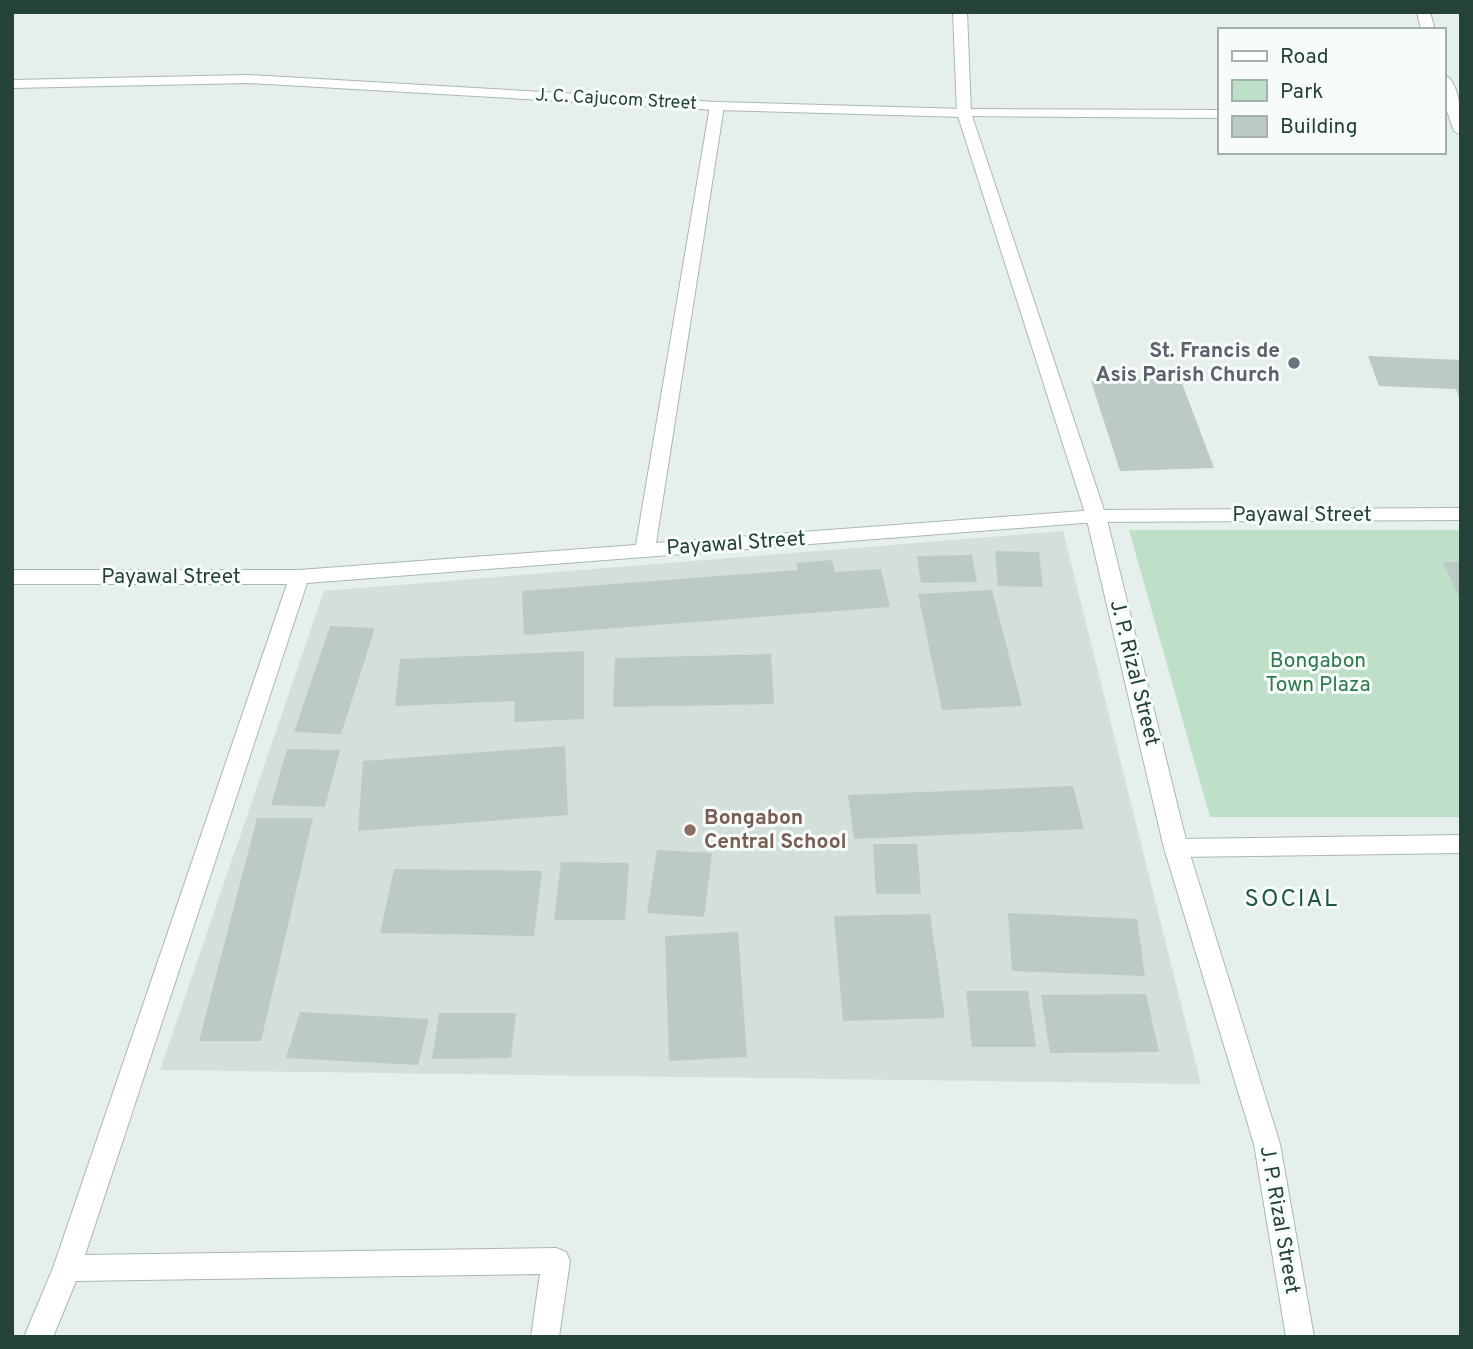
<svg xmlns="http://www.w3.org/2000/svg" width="1473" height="1349" font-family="Overpass,sans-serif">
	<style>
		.built { fill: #d4dfda }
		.green { fill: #bfe0c8 }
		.building { fill: #bbcac4 }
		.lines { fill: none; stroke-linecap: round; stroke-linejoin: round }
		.service-casing { stroke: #a8b8b2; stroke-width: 2 }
		.minor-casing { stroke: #a8b8b2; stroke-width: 2 }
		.tertiary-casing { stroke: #a8b8b2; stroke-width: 2 }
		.secondary-casing { stroke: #a4bbb3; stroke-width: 2 }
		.service { fill: #fff; fill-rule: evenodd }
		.minor { fill: #fff; fill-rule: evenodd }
		.tertiary { fill: #fff; fill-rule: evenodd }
		.secondary { fill: #fff; fill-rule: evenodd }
		.worship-dot { fill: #6b7280; stroke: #f7fbf9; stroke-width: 2.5 }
		.education-dot { fill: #8d6e63; stroke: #f7fbf9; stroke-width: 2.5 }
		.labels { text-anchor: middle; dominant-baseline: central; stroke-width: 6; stroke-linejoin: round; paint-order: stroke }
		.far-street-label { font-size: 18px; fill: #24423a; stroke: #f7fbf9 }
		.worship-label { font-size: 21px; font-weight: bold; fill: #5b616d; stroke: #f7fbf9; text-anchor: end }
		.street-label { font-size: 21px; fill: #24423a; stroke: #f7fbf9 }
		.park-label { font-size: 21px; fill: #2d7a4b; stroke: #f7fbf9 }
		.education-label { font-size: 21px; font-weight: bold; fill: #785e54; stroke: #f7fbf9; text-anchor: start }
		.quarter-label { font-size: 24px; letter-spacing: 2px; fill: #1f5548; stroke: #f7fbf9 }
	</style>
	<rect width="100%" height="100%" fill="#e6efeb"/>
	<path class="built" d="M 1063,531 L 1201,1084 L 160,1070 L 324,591 Z"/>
	<path class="green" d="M 1129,530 L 1461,530 L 1461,817 L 1210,817 Z"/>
	<path class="building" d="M 1368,356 L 1461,360 L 1461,402 L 1456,389 L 1379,386 Z
		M 1180,378 L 1214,468 L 1120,471 L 1091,381 Z
		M 995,551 L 1039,552 L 1043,587 L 998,586 Z
		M 972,555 L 977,582 L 921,583 L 917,556 Z
		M 832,560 L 835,572 L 881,569 L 890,607 L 524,635 L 522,591 L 798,570 L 796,563 Z
		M 1443,562 L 1461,562 L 1461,601 Z
		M 992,590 L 1022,706 L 942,710 L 918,594 Z
		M 330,626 L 375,628 L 341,734 L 294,732 Z
		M 584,651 L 584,719 L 514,722 L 515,701 L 395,706 L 400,659 Z
		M 771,654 L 774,704 L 613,707 L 615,658 Z
		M 565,746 L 568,815 L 358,831 L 363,761 Z
		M 287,749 L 340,750 L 325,807 L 271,805 Z
		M 1073,786 L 1084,829 L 854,839 L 848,795 Z
		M 257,818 L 313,818 L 261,1041 L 199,1041 Z
		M 873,844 L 917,844 L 921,894 L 876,894 Z
		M 657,850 L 712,853 L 704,917 L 647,913 Z
		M 561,862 L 629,863 L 625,920 L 554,920 Z
		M 394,869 L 542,871 L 534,936 L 380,933 Z
		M 1008,913 L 1137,919 L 1145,976 L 1012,971 Z
		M 930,914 L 945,1018 L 843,1021 L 834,916 Z
		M 738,932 L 747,1057 L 669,1061 L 665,936 Z
		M 966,991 L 1028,991 L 1036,1047 L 972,1047 Z
		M 1146,994 L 1159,1052 L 1050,1053 L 1041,995 Z
		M 300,1012 L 429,1019 L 418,1065 L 286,1058 Z
		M 439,1013 L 516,1013 L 511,1058 L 432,1059 Z"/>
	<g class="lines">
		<defs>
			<path id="service" d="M 1461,835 L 1461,853 L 1176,857 L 1168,854 L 1164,848 L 1168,842 L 1176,839 Z"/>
			<path id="minor" d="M 1417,12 L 1430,12 L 1435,30 L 1421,30 Z
				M 1443,74 C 1461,81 1461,118 1461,135 L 1454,131 L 1443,100 Z
				M 717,102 L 724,106 L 656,543 L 1096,510 L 1461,508 L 1461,520 L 1096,522 L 307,583 L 85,1255 L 556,1248 L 566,1252 L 570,1261 L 559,1337 L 531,1337 L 540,1274 L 76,1281 L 53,1337 L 24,1337 L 53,1268 L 287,584 L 12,584 L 12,570 L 299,570 L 636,545 L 710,106 Z
				M 964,109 L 1219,110 L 1219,118 L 959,116 L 959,110 Z"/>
			<path id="tertiary" d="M 248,75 L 717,102 L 964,109 L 971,113 L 964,117 L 717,110 L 248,83 L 12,88 L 12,80 Z"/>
			<path id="secondary" d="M 953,12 L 967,12 L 971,113 L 1106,516 L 1188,848 L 1280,1144 L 1314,1337 L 1286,1337 L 1254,1144 L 1164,848 L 1086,516 L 957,113 Z"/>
		</defs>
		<use href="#service" class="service-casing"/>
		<use href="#minor" class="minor-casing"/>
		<use href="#tertiary" class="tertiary-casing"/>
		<use href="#secondary" class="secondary-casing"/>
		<use href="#service" class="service"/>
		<use href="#minor" class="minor"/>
		<use href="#tertiary" class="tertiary"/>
		<use href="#secondary" class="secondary"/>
	</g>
	<circle class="worship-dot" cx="1294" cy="363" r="7"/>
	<circle class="education-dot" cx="690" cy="830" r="7"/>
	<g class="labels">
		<g class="far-street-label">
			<text transform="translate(616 100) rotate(3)">J. C. Cajucom Street</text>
		</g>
		<g class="worship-label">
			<text x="1280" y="351">St. Francis de<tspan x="1280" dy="24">Asis Parish Church</tspan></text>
		</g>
		<g class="street-label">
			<text x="1302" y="515">Payawal Street</text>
			<text transform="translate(736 544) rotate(-4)">Payawal Street</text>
			<text x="171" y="577">Payawal Street</text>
			<text transform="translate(1134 673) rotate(76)">J. P. Rizal Street</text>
			<text transform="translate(1279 1220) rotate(80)">J. P. Rizal Street</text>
		</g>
		<g class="park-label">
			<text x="1318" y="661">Bongabon<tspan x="1318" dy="24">Town Plaza</tspan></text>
		</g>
		<g class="education-label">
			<text x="704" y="818">Bongabon<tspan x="704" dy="24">Central School</tspan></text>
		</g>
		<g class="quarter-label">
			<text x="1292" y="900">SOCIAL</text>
		</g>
	</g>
	<rect width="1473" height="1349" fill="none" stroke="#24423a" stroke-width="28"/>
	<rect x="1218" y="28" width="228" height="126" fill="#f7fbf9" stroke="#a3b1ad" stroke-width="2"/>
	<rect x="1232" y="51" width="35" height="10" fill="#ffffff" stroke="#a3b1ad" stroke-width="2"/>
	<text x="1280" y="63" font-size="21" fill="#24423a">Road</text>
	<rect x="1232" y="80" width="35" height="21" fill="#bfe0c8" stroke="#a3b1ad" stroke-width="2"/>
	<text x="1280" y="98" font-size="21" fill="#24423a">Park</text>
	<rect x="1232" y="116" width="35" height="21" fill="#bbcac4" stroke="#a3b1ad" stroke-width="2"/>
	<text x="1280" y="133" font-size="21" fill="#24423a">Building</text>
</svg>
